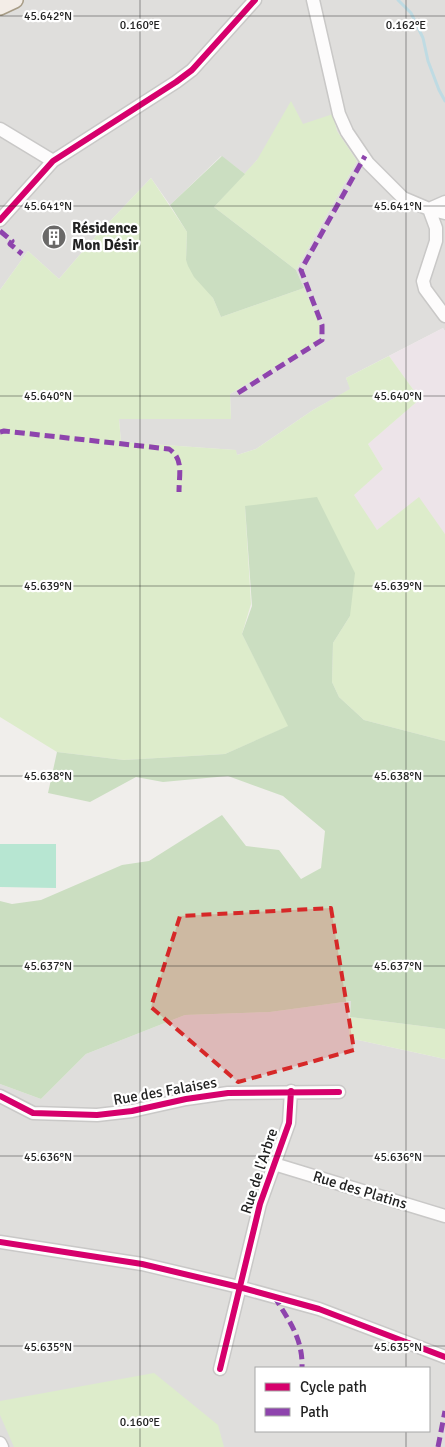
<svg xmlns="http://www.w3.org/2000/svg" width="445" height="1447" font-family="Signika,sans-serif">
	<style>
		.residential { fill: #dfdedc; fill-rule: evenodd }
		.industrial { fill: #ede4e9 }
		.grass { fill: #ddeccb }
		.forest { fill: #cbdec1 }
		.pitch { fill: #b7e6d2 }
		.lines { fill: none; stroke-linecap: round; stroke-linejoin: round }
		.stream { stroke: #bfdbe3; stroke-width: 3 }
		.minor-casing { stroke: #c9c8c7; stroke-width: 15 }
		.major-casing { stroke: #a79c86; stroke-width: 18 }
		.minor { stroke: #fdfcfc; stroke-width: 12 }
		.major { stroke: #f3ede7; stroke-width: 15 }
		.quiet { stroke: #8e44ad; stroke-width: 5; stroke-dasharray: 10 5; stroke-linecap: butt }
		.cycleway-casing { stroke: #fff; stroke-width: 9 }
		.cycleway { stroke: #d6006c; stroke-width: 6 }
		.marked { fill: #d62828; fill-opacity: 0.2; stroke: #d62828; stroke-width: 4; stroke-dasharray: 10 6; stroke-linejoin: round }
		.ticks { fill: none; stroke: #222; stroke-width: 1; stroke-opacity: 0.45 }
		.labels { text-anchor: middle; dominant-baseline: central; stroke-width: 4.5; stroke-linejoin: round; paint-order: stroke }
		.poi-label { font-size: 15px; font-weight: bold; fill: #222; stroke: #fff; text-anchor: start }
		.street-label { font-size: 15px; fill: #222; stroke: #fff }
		.ticks-label { font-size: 12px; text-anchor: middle; fill: #222; stroke: #fff; stroke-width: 4.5; stroke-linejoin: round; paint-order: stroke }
	</style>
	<rect width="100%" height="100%" fill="#f0eeeb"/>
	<path class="residential" d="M 0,0 L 445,0 L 445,331 L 443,328 L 346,378 L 351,389 L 313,410 L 256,449 L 237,455 L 235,450 L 121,442 L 119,419 L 231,419 L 230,394 L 318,341 L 320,325 L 296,270 L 357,161 L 337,131 L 333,114 L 257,160 L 245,174 L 221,156 L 170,205 L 151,178 L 95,237 L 59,279 L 28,251 L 0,290 Z
		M 351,1001 L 349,1038 L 445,1059 L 445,1447 L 0,1447 L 0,1084 L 41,1099 L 86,1054 L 185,1015 L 270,1012 ZM 256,1368 L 429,1368 L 429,1431 L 256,1431 Z"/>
	<path class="industrial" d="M 443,328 L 445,331 L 445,534 L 419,498 L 377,530 L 353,495 L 383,469 L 368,444 L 420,399 L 389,356 Z"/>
	<path class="grass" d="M 291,101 L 303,124 L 333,114 L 337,131 L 357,161 L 296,270 L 214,207 L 257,160 Z
		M 151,178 L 187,232 L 186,260 L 213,298 L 221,317 L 304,288 L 320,325 L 318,341 L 230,394 L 231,419 L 119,419 L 121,442 L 236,450 L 237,455 L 256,449 L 313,410 L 350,389 L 346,378 L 389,356 L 420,399 L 368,444 L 383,469 L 354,495 L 377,530 L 419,497 L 445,534 L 445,741 L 364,720 L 339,697 L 332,682 L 333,643 L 350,616 L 245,506 L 251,604 L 242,634 L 289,726 L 225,754 L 124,760 L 57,752 L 0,717 L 0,290 L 28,251 L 59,279 L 95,237 Z
		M 350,1017 L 445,1029 L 445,1059 L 349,1038 Z
		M 154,1373 L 218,1425 L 224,1447 L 14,1447 L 0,1415 L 0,1401 Z"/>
	<path class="forest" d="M 222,156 L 245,174 L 214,207 L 296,270 L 304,288 L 221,317 L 213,298 L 194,277 L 188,266 L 186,260 L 187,232 L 170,205 Z
		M 317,497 L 355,573 L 350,616 L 333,643 L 332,682 L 339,697 L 364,720 L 445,741 L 445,1029 L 350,1017 L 351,1001 L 270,1012 L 185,1015 L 86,1054 L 41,1099 L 0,1084 L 0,901 L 12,904 L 41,900 L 122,865 L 149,861 L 222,815 L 246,846 L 279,850 L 301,879 L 321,868 L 325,831 L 283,796 L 228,776 L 163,782 L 136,777 L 90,802 L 48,793 L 57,752 L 124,760 L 225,754 L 288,726 L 242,634 L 252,606 L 245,506 Z"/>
	<path class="pitch" d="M 0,844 L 56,844 L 56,888 L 0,887 Z"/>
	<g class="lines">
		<path class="stream" d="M 398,0 L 411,13 L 423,38 L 428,61 L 439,90 L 445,101"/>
		<defs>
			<path id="minor" d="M 313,0 L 339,114 L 347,132 L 368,163 L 403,198 L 429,209 L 445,213
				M 0,129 L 53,161
				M 429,209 L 436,228 L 436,241 L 423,281 L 425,289 L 445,316
				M 429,209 L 445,202
				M 0,220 L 53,161 L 176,82 L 192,70 L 255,0
				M 0,1096 L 33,1113 L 97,1115 L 132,1111 L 186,1099 L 228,1093 L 339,1092
				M 274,1164 L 445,1216
				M 0,1242 L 142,1264 L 239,1287 L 319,1309 L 445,1357
				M 220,1369 L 260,1204 L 289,1123 L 291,1091
				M 0,1443 L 2,1447"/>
			<path id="major" d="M 0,7 L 15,0"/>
		</defs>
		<use href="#minor" class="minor-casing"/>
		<use href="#major" class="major-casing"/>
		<use href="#minor" class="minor"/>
		<use href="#major" class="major"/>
		<path class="quiet" d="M 0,231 L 12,241 L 10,244 L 22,254
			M 238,393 L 322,340 L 322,325 L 301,270 L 365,156
			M 0,432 L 4,431 L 169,449 C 184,459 179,474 179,492
			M 274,1296 C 289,1321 303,1338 302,1368
			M 438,1447 L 445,1411"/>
		<defs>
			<path id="cycleway" d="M 0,220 L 53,161 L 176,82 L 192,70 L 255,0
				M 0,1096 L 33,1113 L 97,1115 L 132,1111 L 186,1099 L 228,1093 L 339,1092
				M 0,1242 L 142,1264 L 239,1287 L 319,1309 L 445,1357
				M 220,1369 L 260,1204 L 289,1123 L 291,1091"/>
		</defs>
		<use href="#cycleway" class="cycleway-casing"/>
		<use href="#cycleway" class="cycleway"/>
	</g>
	<path class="marked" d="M 331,908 L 354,1050 L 238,1082 L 151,1007 L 180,916 Z"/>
	<path class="ticks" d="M 140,0 L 140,1447M 406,0 L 406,1368M 0,16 L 445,16M 0,206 L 445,206M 0,396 L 445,396M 0,586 L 445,586M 0,776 L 445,776M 0,966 L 445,966M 0,1156 L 445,1156M 0,1346 L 445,1346M 406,1431 L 406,1447"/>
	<defs>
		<symbol id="building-disc" viewBox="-11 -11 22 22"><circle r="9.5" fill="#6a6968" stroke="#fff"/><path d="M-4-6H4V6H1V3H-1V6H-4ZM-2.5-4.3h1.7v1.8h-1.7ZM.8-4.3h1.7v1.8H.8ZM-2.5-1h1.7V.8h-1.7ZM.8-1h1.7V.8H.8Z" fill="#fff"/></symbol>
	</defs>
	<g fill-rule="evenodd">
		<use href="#building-disc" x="40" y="223" width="28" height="28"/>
	</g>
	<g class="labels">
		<g class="poi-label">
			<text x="72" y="228">Résidence<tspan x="72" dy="17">Mon Désir</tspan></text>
		</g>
		<g class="street-label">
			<text transform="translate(165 1091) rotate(-10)">Rue des Falaises</text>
			<text transform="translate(259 1171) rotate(-72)">Rue de l'Arbre</text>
			<text transform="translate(360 1190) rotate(17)">Rue des Platins</text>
		</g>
	</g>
	<g class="ticks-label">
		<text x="48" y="20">45.642°N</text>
		<text x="140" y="29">0.160°E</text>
		<text x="406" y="29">0.162°E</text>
		<text x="48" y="210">45.641°N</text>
		<text x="398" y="210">45.641°N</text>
		<text x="48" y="400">45.640°N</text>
		<text x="398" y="400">45.640°N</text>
		<text x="48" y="590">45.639°N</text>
		<text x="398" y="590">45.639°N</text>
		<text x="48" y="780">45.638°N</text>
		<text x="398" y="780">45.638°N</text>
		<text x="48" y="970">45.637°N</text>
		<text x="398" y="970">45.637°N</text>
		<text x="48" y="1161">45.636°N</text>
		<text x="398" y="1161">45.636°N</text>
		<text x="48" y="1351">45.635°N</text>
		<text x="398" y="1351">45.635°N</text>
		<text x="140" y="1426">0.160°E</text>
	</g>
	<rect x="255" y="1367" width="175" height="65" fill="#ffffff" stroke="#a7a7a7"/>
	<rect x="265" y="1383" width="25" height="8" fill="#d6006c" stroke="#a7a7a7"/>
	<text x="300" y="1392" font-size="15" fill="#222222">Cycle path</text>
	<rect x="265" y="1408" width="25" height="8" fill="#8e44ad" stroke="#a7a7a7"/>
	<text x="300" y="1417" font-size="15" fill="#222222">Path</text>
</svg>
